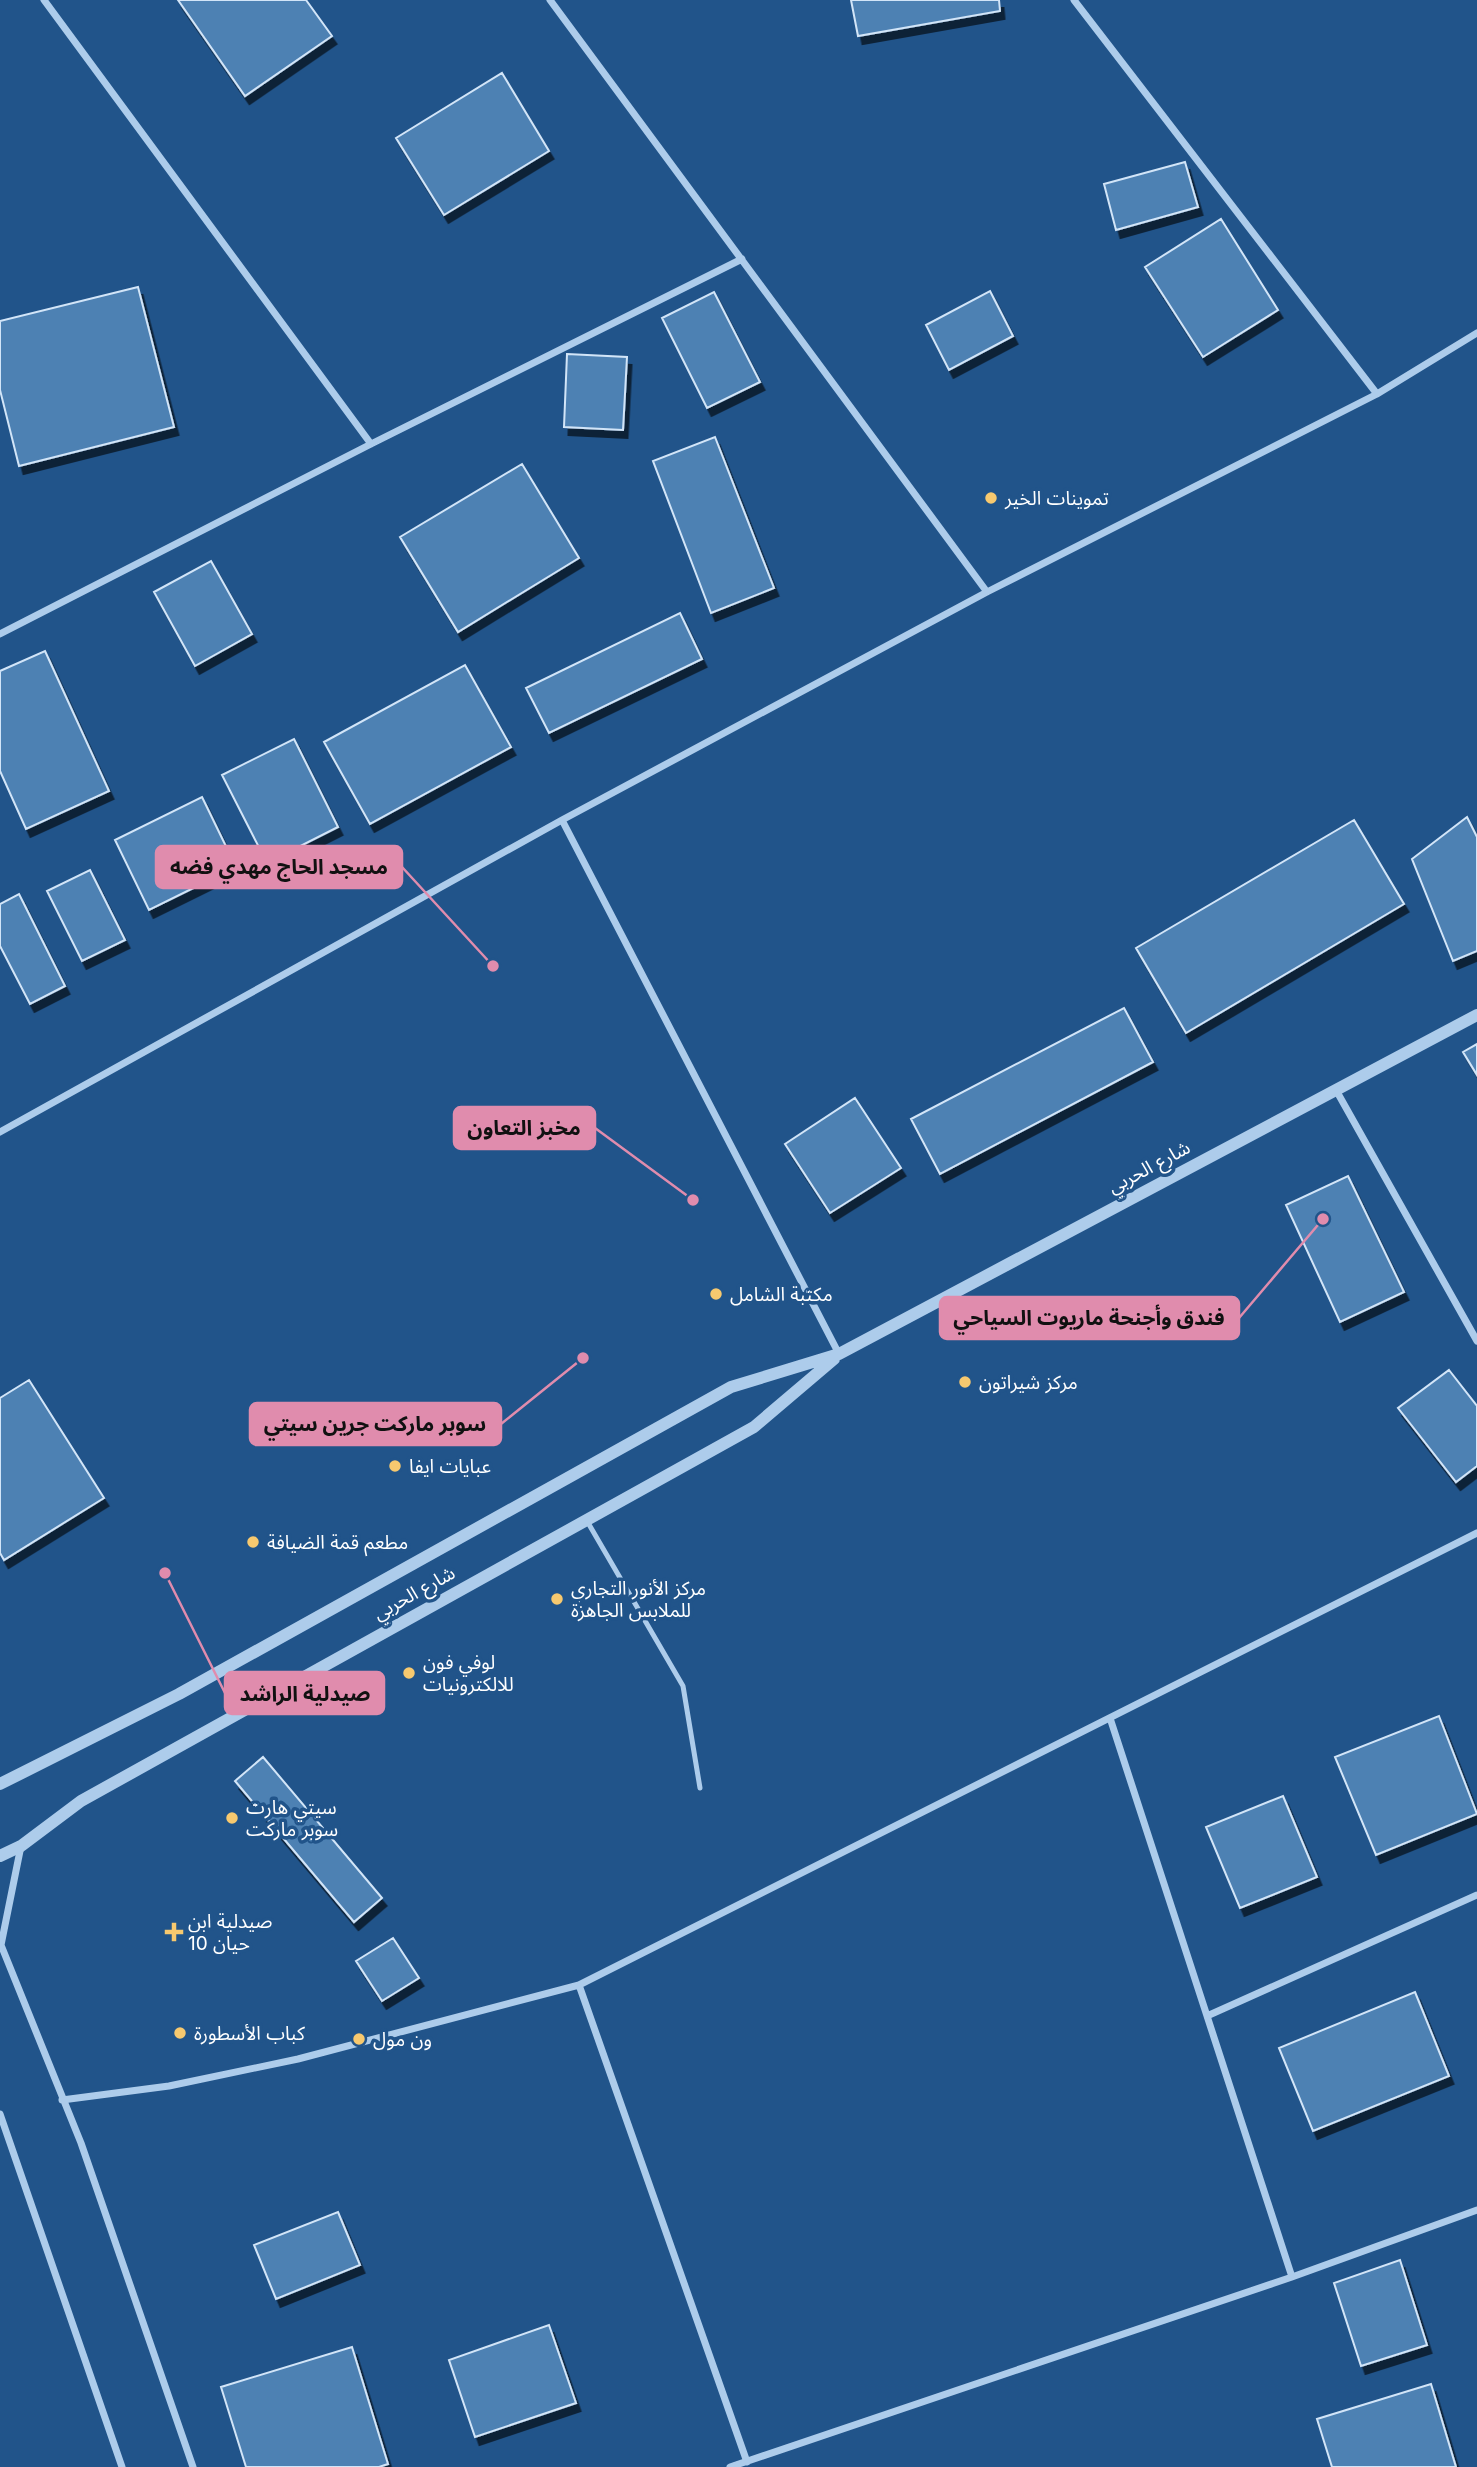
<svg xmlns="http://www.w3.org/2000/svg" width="1477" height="2467" font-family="Inter,'Noto Sans Arabic',sans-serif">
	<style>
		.building { fill: #4e81b3; stroke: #d2e5f8; stroke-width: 2; filter: url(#shadow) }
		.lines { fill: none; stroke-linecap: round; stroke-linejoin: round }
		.service { stroke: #adcceb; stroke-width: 5 }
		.minor { stroke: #adcceb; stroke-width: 7 }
		.tertiary { stroke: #adcceb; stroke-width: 12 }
		.poi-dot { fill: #f7c96f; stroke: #21548a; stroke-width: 2.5 }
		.labels { text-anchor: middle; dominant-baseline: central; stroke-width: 7; stroke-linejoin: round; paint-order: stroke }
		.poi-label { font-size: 19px; fill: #fff; stroke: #21548a; text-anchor: start }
		.street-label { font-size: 19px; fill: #fff; stroke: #21548a }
		.leader { fill: none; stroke: #e08cad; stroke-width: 2.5 }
		.callout-dot { fill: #e08cad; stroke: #21548a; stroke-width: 2.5 }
		.callout { fill: #e08cad; stroke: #e08cad; stroke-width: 2.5 }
		.callout-label { font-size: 21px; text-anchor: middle; font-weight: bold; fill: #111 }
	</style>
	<defs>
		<filter id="shadow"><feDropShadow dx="4.5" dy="8" stdDeviation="0" flood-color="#0009"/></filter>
	</defs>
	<rect width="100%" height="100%" fill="#21548a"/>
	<path class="building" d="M 178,0 L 306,0 L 332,36 L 245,96 Z
		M 851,0 L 999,0 L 1000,11 L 858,36 Z
		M 502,73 L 549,151 L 444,215 L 396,138 Z
		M 1185,162 L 1198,207 L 1116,230 L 1104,184 Z
		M 1221,219 L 1278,310 L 1203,357 L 1145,267 Z
		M 138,287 L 174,427 L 19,466 L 0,390 L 0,321 Z
		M 990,291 L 1013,336 L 949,370 L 926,325 Z
		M 714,292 L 760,382 L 707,408 L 662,318 Z
		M 567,354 L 627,357 L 623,430 L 564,427 Z
		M 715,437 L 774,588 L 711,613 L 653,461 Z
		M 522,464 L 579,558 L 458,632 L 400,537 Z
		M 211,561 L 252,634 L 195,666 L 154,592 Z
		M 680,613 L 702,659 L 549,733 L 526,688 Z
		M 45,651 L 109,791 L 26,829 L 0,771 L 0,671 Z
		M 465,665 L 511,747 L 370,824 L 324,742 Z
		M 294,739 L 338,827 L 267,863 L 222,775 Z
		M 202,797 L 236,867 L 149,910 L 115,840 Z
		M 1467,817 L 1477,837 L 1477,951 L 1453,961 L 1412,859 Z
		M 1354,820 L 1404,904 L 1186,1033 L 1136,948 Z
		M 90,870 L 125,940 L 82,961 L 47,891 Z
		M 19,894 L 65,986 L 30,1004 L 0,946 L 0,904 Z
		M 1124,1008 L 1153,1062 L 940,1174 L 911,1119 Z
		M 1477,1044 L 1477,1075 L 1463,1052 Z
		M 855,1098 L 901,1168 L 830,1213 L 785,1144 Z
		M 1348,1176 L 1404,1292 L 1340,1322 L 1286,1205 Z
		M 1449,1370 L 1477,1406 L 1477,1466 L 1456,1482 L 1398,1408 Z
		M 29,1380 L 104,1498 L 4,1560 L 0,1553 L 0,1398 Z
		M 1439,1716 L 1477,1814 L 1376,1855 L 1335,1757 Z
		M 263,1757 L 382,1898 L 354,1922 L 235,1781 Z
		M 1283,1796 L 1317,1877 L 1240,1908 L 1206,1827 Z
		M 393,1938 L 419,1978 L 382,2001 L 356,1961 Z
		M 1415,1992 L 1449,2076 L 1313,2131 L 1279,2048 Z
		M 338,2212 L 360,2265 L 276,2299 L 254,2245 Z
		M 1400,2260 L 1427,2345 L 1361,2366 L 1334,2283 Z
		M 549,2325 L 576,2403 L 475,2437 L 449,2360 Z
		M 352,2347 L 388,2464 L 379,2467 L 246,2467 L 221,2387 Z
		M 1431,2384 L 1456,2467 L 1332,2467 L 1317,2419 Z"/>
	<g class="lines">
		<path class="service" d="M 587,1521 L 683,1686 L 700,1788"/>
		<path class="minor" d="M 44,0 L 371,444
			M 550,0 L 987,592
			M 1074,0 L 1377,394
			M 0,634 L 371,444 L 742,259
			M 562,820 L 839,1354
			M 1336,1090 L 1477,1341
			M 0,1132 L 562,820 L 987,592 L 1377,394 L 1477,333
			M 1110,1718 L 1292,2277
			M 21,1846 L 1,1945 L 81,2143 L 193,2467
			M 1207,2016 L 1477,1895
			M 62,2100 L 169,2086 L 298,2059 L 579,1985
			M 0,2114 L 122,2467
			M 747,2462 L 579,1985 L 1477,1533
			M 730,2467 L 1292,2277 L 1477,2210"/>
		<path class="tertiary" d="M 0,1784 L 179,1694 L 731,1387 L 839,1354 L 1477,1015
			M 0,1856 L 21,1846 L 81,1801 L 754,1427 L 834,1359"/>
	</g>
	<g class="poi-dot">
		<circle cx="991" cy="498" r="7"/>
		<circle cx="716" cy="1294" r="7"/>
		<circle cx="965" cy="1382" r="7"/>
		<circle cx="395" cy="1466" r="7"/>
		<circle cx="253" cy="1542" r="7"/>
		<circle cx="557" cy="1599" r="7"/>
		<circle cx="409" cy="1673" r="7"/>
		<circle cx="232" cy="1818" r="7"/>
		<path d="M170.5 1921.5h7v7h7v7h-7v7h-7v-7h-7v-7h7z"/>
		<circle cx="180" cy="2033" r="7"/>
		<circle cx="359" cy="2039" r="7"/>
	</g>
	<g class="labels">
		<g class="poi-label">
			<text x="1005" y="498">تموينات الخير</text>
			<text x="730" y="1294">مكتبة الشامل</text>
			<text x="979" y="1382">مركز شيراتون</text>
			<text x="409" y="1466">عبايات ايفا</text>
			<text x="267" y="1542">مطعم قمة الضيافة</text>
			<text x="571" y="1588">مركز الأنور التجاري<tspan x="571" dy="22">للملابس الجاهزة</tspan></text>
			<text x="423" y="1662">لوفي فون<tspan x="423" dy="22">للالكترونيات</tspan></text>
			<text x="246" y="1807">سيتي هارت<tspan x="246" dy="22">سوبر ماركت</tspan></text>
			<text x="188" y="1921">صيدلية ابن<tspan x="188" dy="22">حيان 10</tspan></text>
			<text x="194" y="2033">كباب الأسطورة</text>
			<text x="373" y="2039">ون مول</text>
		</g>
		<g class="street-label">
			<text transform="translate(1149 1167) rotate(-28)">شارع الحربي</text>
			<text transform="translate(414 1593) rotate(-29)">شارع الحربي</text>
		</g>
	</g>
	<path class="leader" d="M493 966L402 867M693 1200L595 1128M1323 1219L1239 1318M583 1358L501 1424M165 1573L225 1693"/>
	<g class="callout-dot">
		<circle cx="493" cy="966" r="7"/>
		<circle cx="693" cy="1200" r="7"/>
		<circle cx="1323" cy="1219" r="7"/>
		<circle cx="583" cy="1358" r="7"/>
		<circle cx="165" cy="1573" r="7"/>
	</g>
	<g class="callout">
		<rect x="156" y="846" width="246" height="42" rx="7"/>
		<rect x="454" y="1107" width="141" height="42" rx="7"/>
		<rect x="940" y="1297" width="299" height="42" rx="7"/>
		<rect x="250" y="1403" width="251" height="42" rx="7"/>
		<rect x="225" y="1672" width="159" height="42" rx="7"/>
	</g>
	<g class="callout-label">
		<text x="279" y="874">مسجد الحاج مهدي فضه</text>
		<text x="524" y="1135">مخبز التعاون</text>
		<text x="1089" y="1325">فندق وأجنحة ماريوت السياحي</text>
		<text x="375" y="1431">سوبر ماركت جرين سيتي</text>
		<text x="305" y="1701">صيدلية الراشد</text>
	</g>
</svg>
